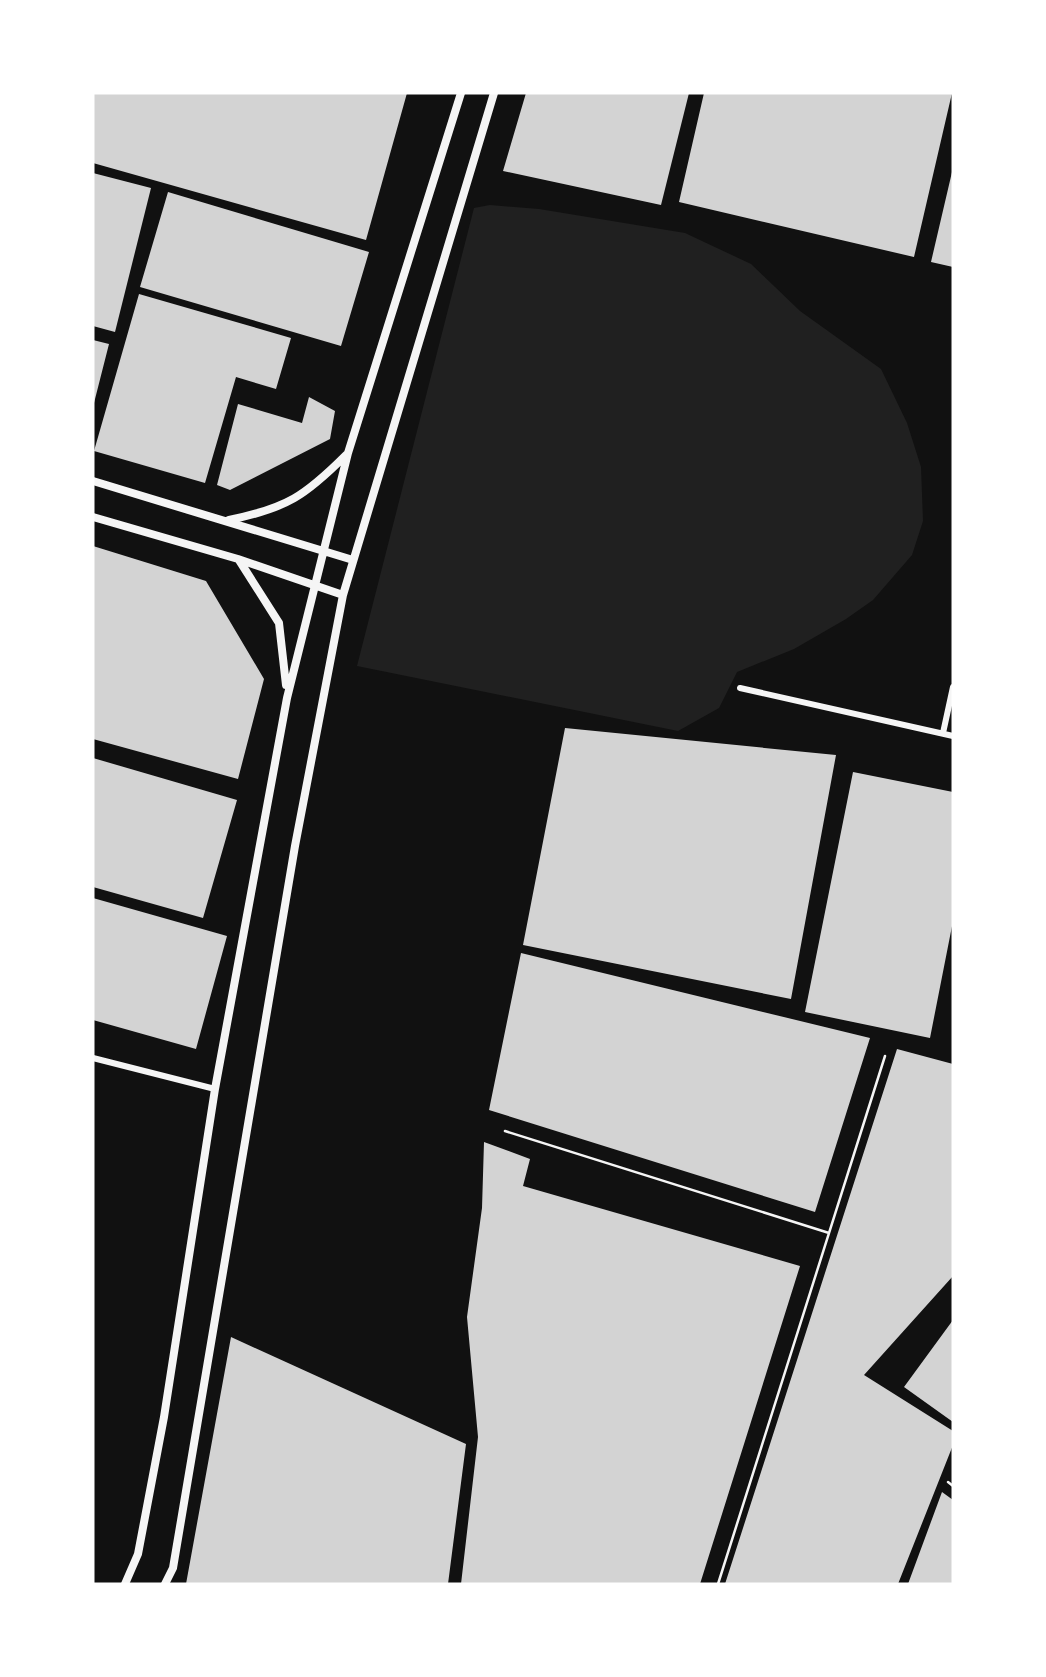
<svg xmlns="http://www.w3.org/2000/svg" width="1046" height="1677" font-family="'Fira Sans',sans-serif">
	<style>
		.green { fill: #202020 }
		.building { fill: #d3d3d3 }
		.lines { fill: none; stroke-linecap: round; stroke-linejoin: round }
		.service { stroke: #f5f5f5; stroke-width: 2.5 }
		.minor { stroke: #f5f5f5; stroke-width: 6 }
		.secondary { stroke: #f5f5f5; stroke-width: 8 }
	</style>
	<rect width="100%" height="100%" fill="#111"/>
	<path class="green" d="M 490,205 L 539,209 L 685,233 L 751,264 L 800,311 L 881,369 L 907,423 L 921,467 L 923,521 L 912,555 L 873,600 L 846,619 L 794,649 L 737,672 L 719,708 L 678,731 L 357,666 L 474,208 Z"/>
	<path class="building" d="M 93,93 L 407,93 L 366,240 L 93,163 Z
		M 526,93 L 689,93 L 661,205 L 503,171 Z
		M 704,93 L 952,93 L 914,257 L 679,202 Z
		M 952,172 L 953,172 L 953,267 L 931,262 Z
		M 93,173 L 151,188 L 115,332 L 93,326 Z
		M 168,192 L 369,252 L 341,346 L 140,287 Z
		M 139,294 L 291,338 L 276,389 L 236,377 L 205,483 L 94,451 Z
		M 93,340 L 109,344 L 94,403 L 93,402 Z
		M 309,397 L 335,411 L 330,439 L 230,490 L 217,485 L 238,404 L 302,423 Z
		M 93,546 L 206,581 L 264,679 L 238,779 L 93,739 Z
		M 565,728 L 836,755 L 791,999 L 523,945 Z
		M 93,758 L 237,800 L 203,918 L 93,887 Z
		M 853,772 L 953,792 L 953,921 L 930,1038 L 805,1012 Z
		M 93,898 L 227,936 L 196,1049 L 93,1020 Z
		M 521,953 L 870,1038 L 815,1212 L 489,1110 Z
		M 897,1049 L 953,1064 L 953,1276 L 864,1375 L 953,1431 L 953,1445 L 898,1584 L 725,1584 Z
		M 484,1142 L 530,1159 L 523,1186 L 800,1266 L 700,1584 L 461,1584 L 478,1437 L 467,1317 L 482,1208 Z
		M 953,1320 L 953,1422 L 904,1387 Z
		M 231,1337 L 466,1444 L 448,1584 L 186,1584 Z
		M 942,1492 L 953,1500 L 953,1584 L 908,1584 Z"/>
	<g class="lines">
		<path class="service" d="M 505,1131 L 829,1233
			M 948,1482 L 953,1486
			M 718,1584 L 885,1056"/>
		<path class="minor" d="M 740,688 L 953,736
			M 943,733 L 953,687
			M 93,1058 L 215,1089"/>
		<path class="secondary" d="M 93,481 L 353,560
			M 93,517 L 238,559 L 343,595
			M 229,520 C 287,508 305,496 346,455
			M 239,560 L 279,623 L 286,685
			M 125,1584 L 138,1554 L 164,1417 L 215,1089 L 287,698 L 348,453 L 461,93
			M 165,1584 L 173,1568 L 295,846 L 343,595 L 494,93"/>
	</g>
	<rect width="1046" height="1677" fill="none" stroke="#ffffff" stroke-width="189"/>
</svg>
